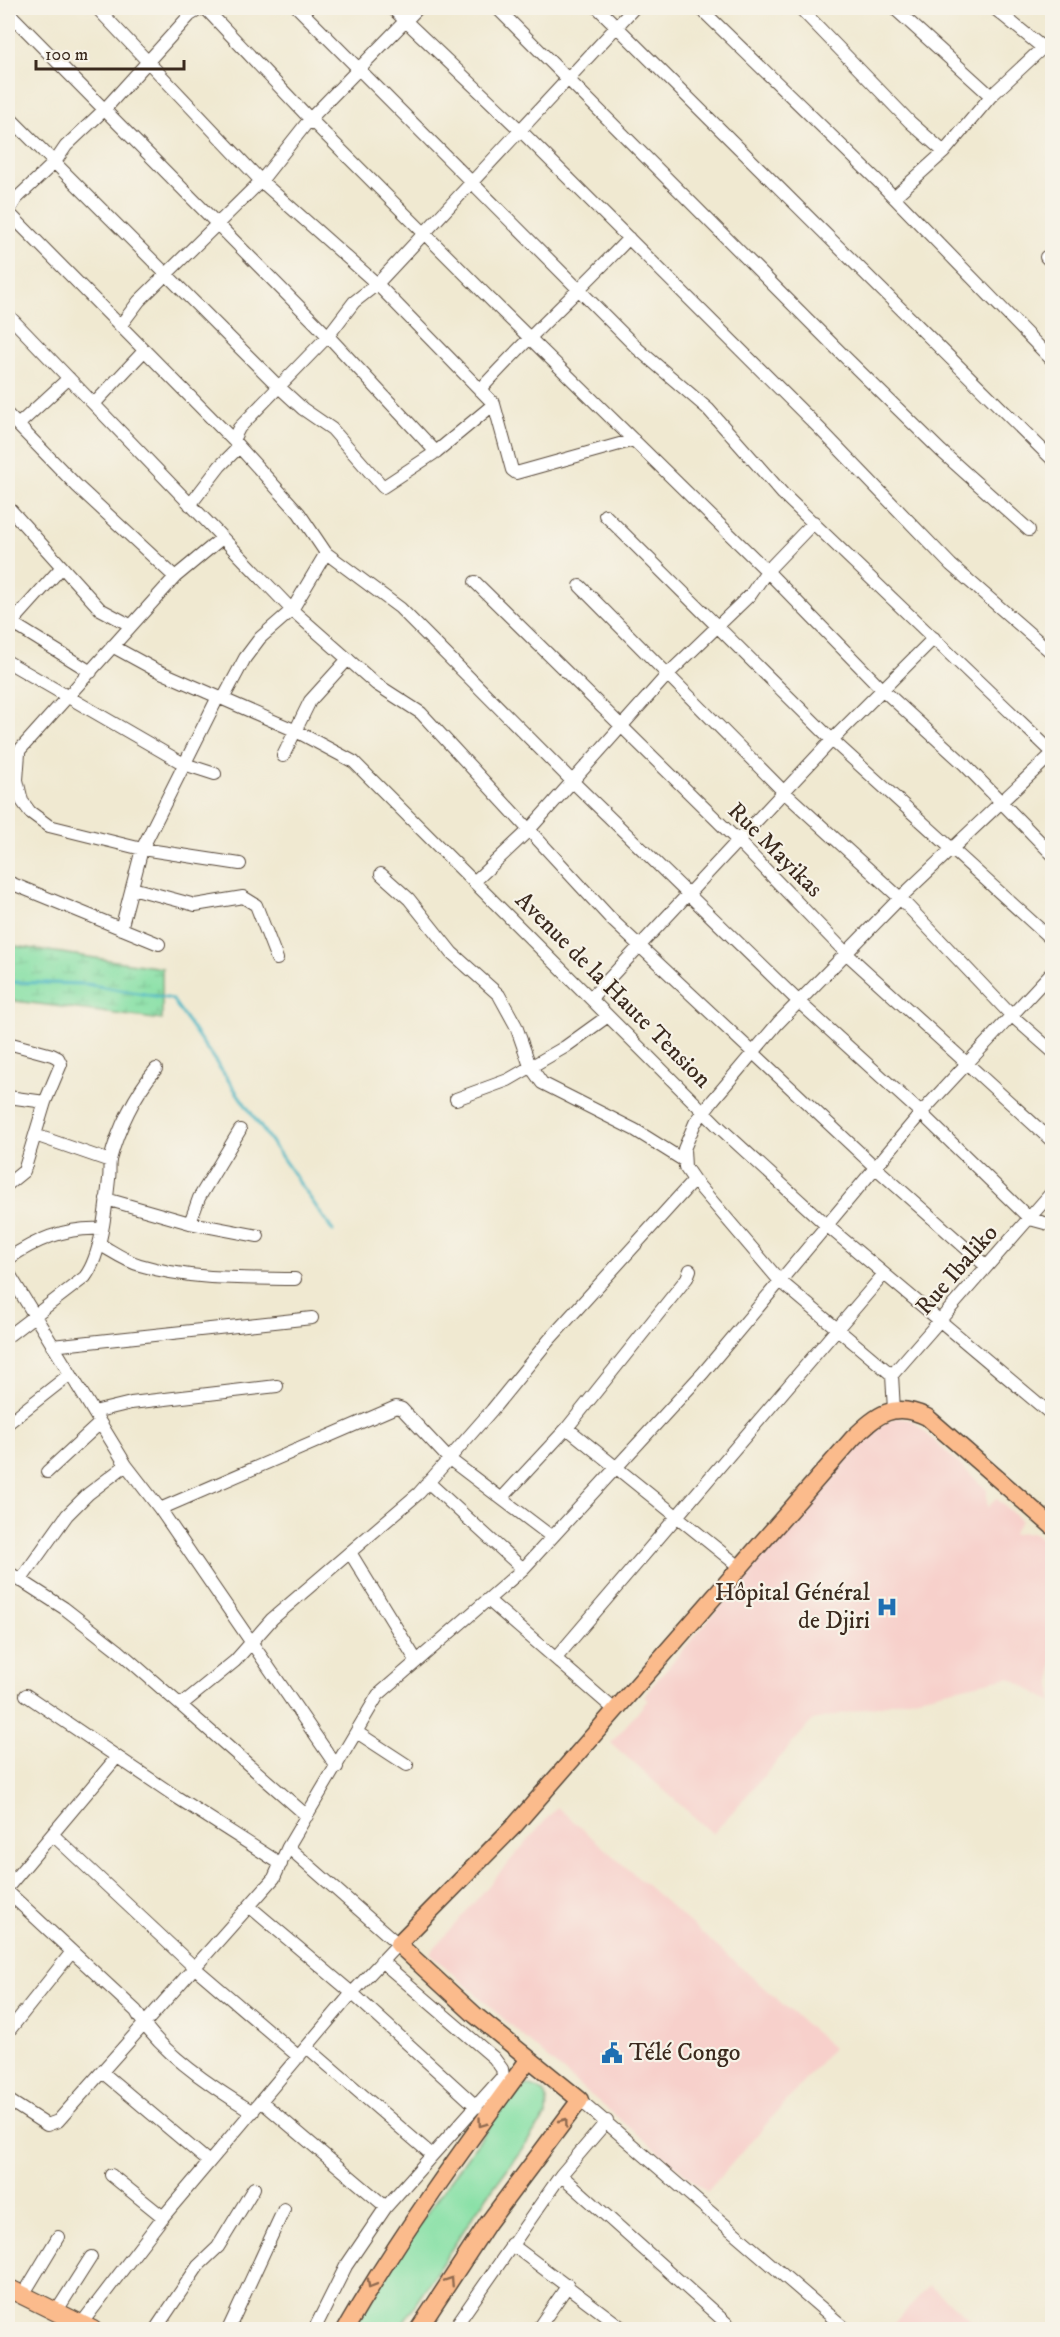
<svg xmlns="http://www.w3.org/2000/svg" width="1060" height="2337" font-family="'IM FELL DW Pica',serif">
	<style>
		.built { fill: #f7d0cb }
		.grass { fill: #87e0a6; stroke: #618562; stroke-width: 1.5 }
		.wetland { fill: url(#wetland-marsh); stroke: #618562; stroke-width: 1.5 }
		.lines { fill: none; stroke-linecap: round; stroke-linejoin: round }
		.stream { stroke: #49b6c4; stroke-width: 3 }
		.minor-casing { stroke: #564739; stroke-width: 14 }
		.major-casing { stroke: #564739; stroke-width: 19 }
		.highway-casing { stroke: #564739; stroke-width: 20 }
		.minor { stroke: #fff; stroke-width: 12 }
		.major { stroke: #fbbb8c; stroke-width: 16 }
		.highway { stroke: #fbbb8c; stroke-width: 18 }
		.oneway { stroke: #916b50 }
		.labels { text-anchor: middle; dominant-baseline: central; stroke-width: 4.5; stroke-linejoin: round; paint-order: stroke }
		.street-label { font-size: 24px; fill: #3b2a1e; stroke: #f7f3e8 }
		.poi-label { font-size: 24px; fill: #3b2a1e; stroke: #f7f3e8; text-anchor: end }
	</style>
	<defs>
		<pattern id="wetland-marsh" width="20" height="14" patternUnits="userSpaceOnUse" patternTransform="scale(1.5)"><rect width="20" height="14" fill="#87e0a6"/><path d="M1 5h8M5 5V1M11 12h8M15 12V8" fill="none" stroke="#75c08e"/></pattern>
	</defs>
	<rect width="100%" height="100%" fill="#f7f3e8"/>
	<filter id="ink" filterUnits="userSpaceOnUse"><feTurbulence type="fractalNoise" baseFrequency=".0167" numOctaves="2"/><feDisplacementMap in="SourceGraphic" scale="12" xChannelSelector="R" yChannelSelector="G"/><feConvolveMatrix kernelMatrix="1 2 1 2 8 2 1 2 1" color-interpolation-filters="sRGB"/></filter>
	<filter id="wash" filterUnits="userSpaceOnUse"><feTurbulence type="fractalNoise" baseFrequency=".008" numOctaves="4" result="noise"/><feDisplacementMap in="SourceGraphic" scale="24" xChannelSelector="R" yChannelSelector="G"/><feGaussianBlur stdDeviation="1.35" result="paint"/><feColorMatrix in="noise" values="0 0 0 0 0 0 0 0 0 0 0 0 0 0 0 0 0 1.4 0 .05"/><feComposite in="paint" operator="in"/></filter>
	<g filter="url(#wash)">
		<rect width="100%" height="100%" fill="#f0e9d1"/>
		<path class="built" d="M 895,1417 L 912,1420 L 987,1490 L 987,1508 L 996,1498 L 1021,1521 L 1012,1534 L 1034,1533 L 1052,1548 L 1052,1702 L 1009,1677 L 813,1720 L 713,1834 L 611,1743 L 648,1700 L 644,1696 L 656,1681 L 858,1446 L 882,1425 Z
			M 557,1807 L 833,2048 L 707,2192 L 562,2071 L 430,1953 Z
			M 929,2285 L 982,2329 L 890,2329 Z"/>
		<path class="grass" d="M 528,2085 L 544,2092 L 547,2099 L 546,2116 L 477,2210 L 399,2329 L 352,2330 L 417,2227 L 506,2103 L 519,2088 Z"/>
		<path class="wetland" d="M 8,945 L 162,968 L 162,1020 L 8,1000 Z"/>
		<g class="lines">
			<path class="stream" d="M 8,982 L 86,984 L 172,999 L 333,1231"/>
		</g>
	</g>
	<g filter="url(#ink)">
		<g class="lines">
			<defs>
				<path id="minor" d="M 97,8 L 261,181 L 377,284 L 494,404 L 512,470 L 516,473 L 634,440
					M 205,8 L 310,119 L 499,308 L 767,571 L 882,689 L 964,764 L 1052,854
					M 298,8 L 638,349 L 708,409 L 783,494 L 1052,752
					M 392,8 L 520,130 L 820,429 L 951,565 L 1052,653
					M 497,8 L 847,359 L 941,451 L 1029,530
					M 598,8 L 1052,459
					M 700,8 L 882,185 L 1052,360
					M 800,8 L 910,122 L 944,152
					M 894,8 L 991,96
					M 994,8 L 1043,48
					M 8,12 L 328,336 L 436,452
					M 8,116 L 279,387 L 303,409 L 332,429 L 383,487 L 436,452 L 494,404
					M 894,197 L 944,152 L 991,96 L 1052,39
					M 8,212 L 233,440 L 299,513 L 326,553 L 400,608 L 571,780 L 799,1002 L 921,1113 L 1030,1219 L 1052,1225
					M 8,212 L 16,199 L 55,162 L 66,146 L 104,110 L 190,15 L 202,8
					M 1046,257 L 1052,263
					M 8,315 L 292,610 L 376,684 L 421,713 L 613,921 L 876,1168 L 986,1266
					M 120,326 L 139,301 L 261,181 L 310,119 L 418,8
					M 480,390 C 528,337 580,290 629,238
					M 94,404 L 144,351
					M 8,415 L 77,486 L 175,577
					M 18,425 L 69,378
					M 233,440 L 239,428 L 328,336 L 354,302 L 377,284 L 634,8
					M 190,505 L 220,466 L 239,447
					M 8,507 L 100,609 L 130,625
					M 605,515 L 832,740 L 1052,940
					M 475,582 L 738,841 L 847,954 L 1052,1141
					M 580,586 L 784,792 L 900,898 L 1011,1015 L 1052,1051
					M 12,623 L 91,672
					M 8,627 L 61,568
					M 112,646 L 154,669 L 294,730 L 354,762 L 718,1126 L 825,1224 L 1052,1415
					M 8,662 L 184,764 L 215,774
					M 223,699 L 245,658 L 260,638 L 292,610 L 326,553
					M 19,753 L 17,780 L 22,801 L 30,812 L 49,826 L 142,849 L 240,864
					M 283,756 L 310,701 L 348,659
					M 8,763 L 175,577 L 222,538
					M 381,874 L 409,899 L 452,953 L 499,995 L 516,1026 L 530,1066 L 542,1083 L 635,1130 L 683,1160
					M 475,881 L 528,831 L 668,674 L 751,594 L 767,571 L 814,522
					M 8,882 L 159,944
					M 132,888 L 195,905 L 243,897 L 256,905 L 277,959
					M 121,929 L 142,849 L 218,697
					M 591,998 L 832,740 L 934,638
					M 8,1043 L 52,1055 L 58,1058 L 61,1064 L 45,1102 L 24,1171 L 8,1184
					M 8,1097 L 45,1102
					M 456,1099 L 508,1080 L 565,1047 L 608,1016
					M 35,1135 L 110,1161
					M 106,1199 L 190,1223 L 258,1236
					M 190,1223 L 199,1198 L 240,1130
					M 99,1244 C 112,1251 125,1261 140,1265 C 190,1280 244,1278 295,1279
					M 8,1259 C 35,1240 67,1227 101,1229
					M 8,1272 L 126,1465 L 160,1509 L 337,1767
					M 8,1336 L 85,1277 C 102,1254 106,1207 109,1179 C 110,1173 109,1166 110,1160 C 118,1129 135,1094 156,1069
					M 52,1346 L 312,1318
					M 892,1375 L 1052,1192
					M 894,1410 L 892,1375 L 779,1280 L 694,1180 L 685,1167 L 684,1149 L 695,1123 L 713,1100 L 778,1023 L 900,898 L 1052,754
					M 94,1412 L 131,1403 L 277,1386
					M 8,1423 L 69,1375
					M 567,1428 L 741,1568
					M 47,1472 L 100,1423
					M 428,1482 L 523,1569
					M 503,1497 L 567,1428 L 687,1278 L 690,1270
					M 160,1509 L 396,1407 L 402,1409 L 448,1458 L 552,1537
					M 351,1554 L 416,1660
					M 8,1572 L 64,1608 L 119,1651 L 307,1816
					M 20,1581 L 67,1515 L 88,1494 L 126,1465
					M 488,1600 L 616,1711
					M 556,1658 L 884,1274
					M 26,1695 L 178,1798 L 281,1864
					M 181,1705 L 235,1661 L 272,1619 L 419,1493 L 492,1410 L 549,1340 L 694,1180
					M 358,1733 L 407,1765
					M 53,1835 L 195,1968 L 299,2057
					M 8,1887 L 117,1757
					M 8,1892 L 136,2011 C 156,2050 215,2089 253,2112
					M 249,1906 L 352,1993 L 477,2107
					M 8,2032 L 71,1953
					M 308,2048 L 432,2155
					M 102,2072 L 209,2162
					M 8,2100 L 47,2125 L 58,2121 L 274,1878 L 288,1847 L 378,1695 L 523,1569 L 703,1373 L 921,1113 L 1052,972
					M 580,2100 L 847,2330
					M 262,2102 L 386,2207
					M 111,2175 L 163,2217
					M 561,2175 L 734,2330
					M 511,2244 L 625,2330
					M 23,2295 L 58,2237
					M 56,2312 L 91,2257
					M 78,2328 L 163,2217 L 352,1993 L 398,1944 L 288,1847
					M 155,2330 L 198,2266 L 218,2247 L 254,2188
					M 228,2330 L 284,2209
					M 314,2330 L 346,2266 L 386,2207 L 503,2076 L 502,2069 L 494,2058 L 381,1961
					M 453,2330 L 561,2175 L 607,2121
					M 537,2330 L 568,2285
					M 1052,2330 L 1052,2328"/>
				<path id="major" d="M 345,2330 C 400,2235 464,2147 529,2059
					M 418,2330 L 488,2223 L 580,2100 L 475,2015 L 398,1944 L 515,1825 L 853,1438 C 878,1414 893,1401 927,1417 L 1052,1526"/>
				<path id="highway" d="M 8,2288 L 93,2330"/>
			</defs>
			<use href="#minor" class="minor-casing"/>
			<use href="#major" class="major-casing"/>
			<use href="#highway" class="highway-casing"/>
			<use href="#minor" class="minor"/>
			<use href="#major" class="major"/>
			<use href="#highway" class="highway"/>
		</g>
		<defs><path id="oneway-chevron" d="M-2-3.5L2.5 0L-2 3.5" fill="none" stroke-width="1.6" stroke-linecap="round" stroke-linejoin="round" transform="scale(1.5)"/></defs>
		<g class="oneway">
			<use href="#oneway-chevron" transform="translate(564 2122) rotate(-53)"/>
			<use href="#oneway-chevron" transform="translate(482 2123) rotate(126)"/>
			<use href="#oneway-chevron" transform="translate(450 2281) rotate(-57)"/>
			<use href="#oneway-chevron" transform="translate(371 2284) rotate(120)"/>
		</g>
	</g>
	<defs>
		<symbol id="hospital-bare" viewBox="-9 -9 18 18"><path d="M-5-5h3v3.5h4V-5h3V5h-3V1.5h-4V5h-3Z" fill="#1f6fb2" stroke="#f7f3e8" stroke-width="2.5" paint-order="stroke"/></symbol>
		<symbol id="civic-bare" viewBox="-9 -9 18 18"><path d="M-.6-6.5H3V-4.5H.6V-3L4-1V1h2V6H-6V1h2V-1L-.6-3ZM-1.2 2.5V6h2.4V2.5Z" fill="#1f6fb2" stroke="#f7f3e8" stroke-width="2.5" paint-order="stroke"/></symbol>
	</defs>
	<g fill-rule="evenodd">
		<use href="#hospital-bare" x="872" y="1592" width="30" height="30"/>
		<use href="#civic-bare" x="597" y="2038" width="30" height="30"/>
	</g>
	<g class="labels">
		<g class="street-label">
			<text transform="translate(775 850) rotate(45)">Rue Mayikas</text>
			<text transform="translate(613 990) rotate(45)">Avenue de la Haute Tension</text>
			<text transform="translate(957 1270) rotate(-49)">Rue Ibaliko</text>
		</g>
		<g class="poi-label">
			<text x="870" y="1593">Hôpital Général<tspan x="870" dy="28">de Djiri</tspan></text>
			<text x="629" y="2053" text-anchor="start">Télé Congo</text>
		</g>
	</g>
	<rect width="1060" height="2337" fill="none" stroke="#f7f3e8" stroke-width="30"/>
	<path d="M36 60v9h148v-9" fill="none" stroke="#3b2a1e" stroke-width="3"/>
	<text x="45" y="60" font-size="18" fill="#3b2a1e" stroke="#f7f3e8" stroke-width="4.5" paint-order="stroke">100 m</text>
</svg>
